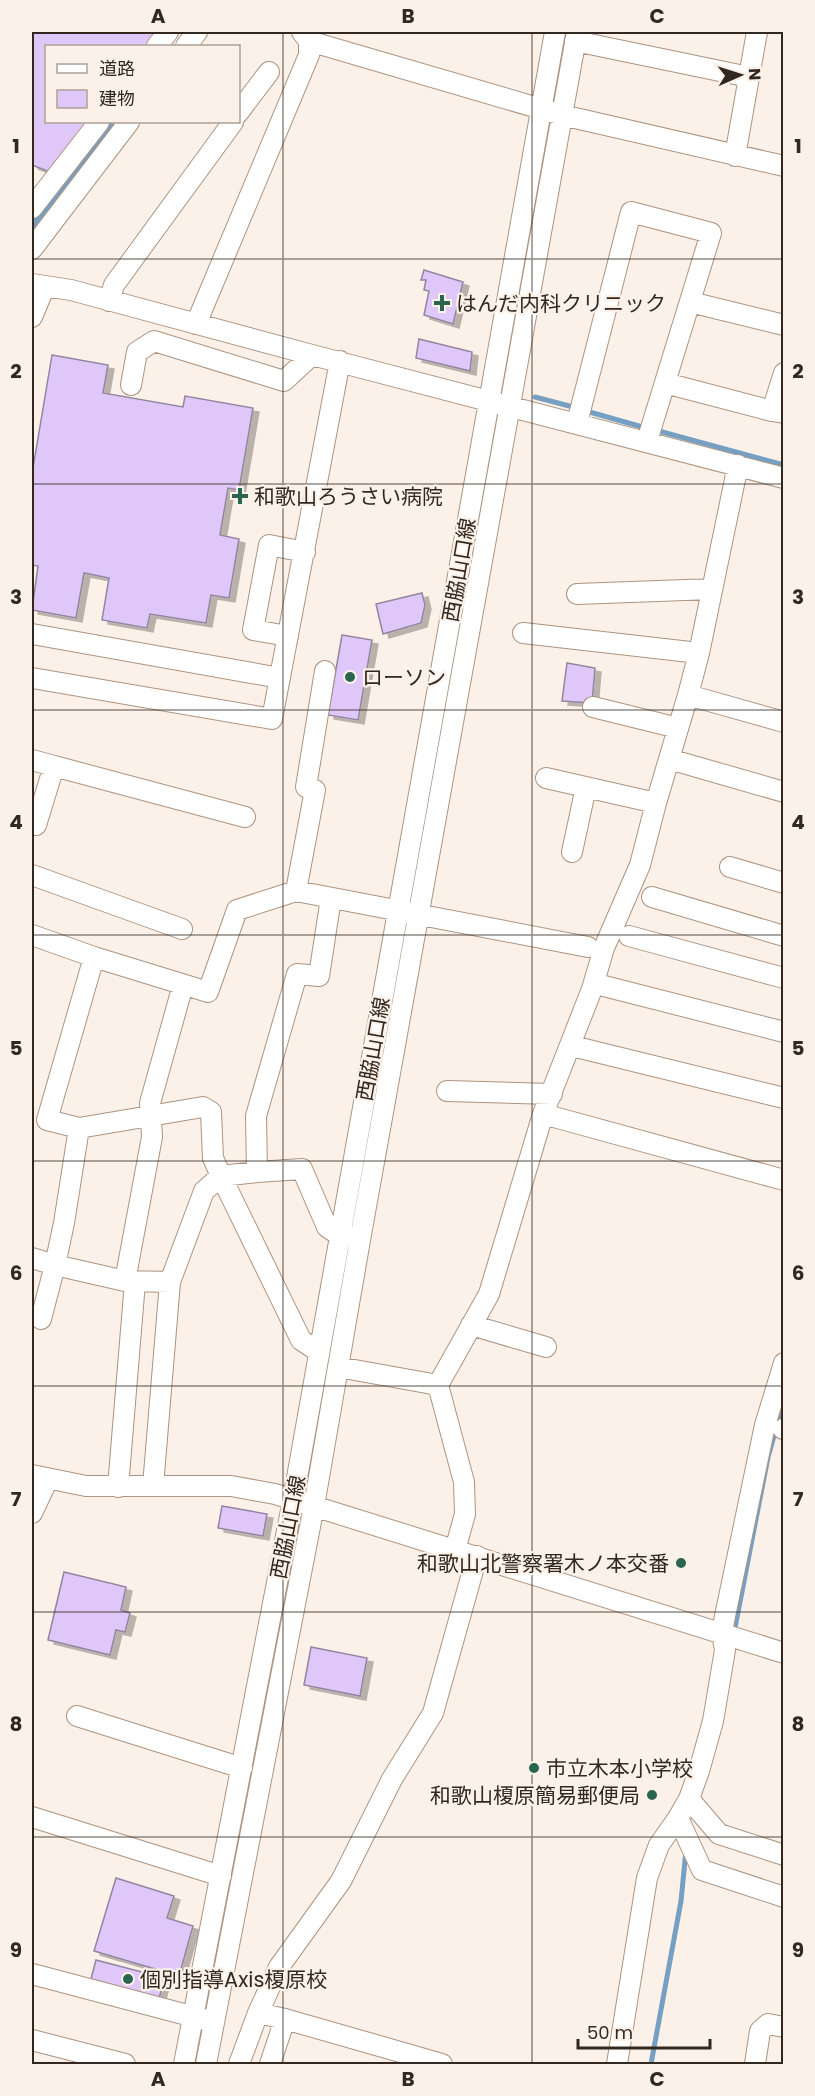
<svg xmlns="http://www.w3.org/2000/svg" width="815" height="2096" font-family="Poppins,'Noto Sans JP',sans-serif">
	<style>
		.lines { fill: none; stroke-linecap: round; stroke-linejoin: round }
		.stream { stroke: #75a0c4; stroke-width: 5 }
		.river { stroke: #75a0c4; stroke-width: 32 }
		.building { fill: #dfc8f9; stroke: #91859f; stroke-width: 1.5; filter: url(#shadow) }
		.minor-casing { stroke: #ad9480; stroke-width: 22 }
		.minor { stroke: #fff; stroke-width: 20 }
		.grid { fill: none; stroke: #322820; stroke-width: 1.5; stroke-opacity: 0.55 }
		.poi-dot { fill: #2a654f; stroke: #fcf1e8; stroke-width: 2 }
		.labels { text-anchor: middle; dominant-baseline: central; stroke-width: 4.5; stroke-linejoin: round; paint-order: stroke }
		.poi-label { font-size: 21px; fill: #322820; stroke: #fcf1e8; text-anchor: start }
		.street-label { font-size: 21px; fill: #322820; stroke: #fcf1e8 }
		.neatline { fill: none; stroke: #322820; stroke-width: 2 }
		.grid-label { font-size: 20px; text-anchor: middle; font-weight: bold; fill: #322820 }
	</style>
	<defs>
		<filter id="shadow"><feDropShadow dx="6" dy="4" stdDeviation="0" flood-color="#0004"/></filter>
	</defs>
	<rect width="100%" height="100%" fill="#fcf1e8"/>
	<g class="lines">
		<path class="stream" d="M 535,397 L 577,408
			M 586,411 L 646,428
			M 655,430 L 784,465
			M 734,1633 L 768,1457 L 784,1401
			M 651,2064 L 681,1901 L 686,1850"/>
		<path class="river" d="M 32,227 L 111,122"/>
	</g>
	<path class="building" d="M 32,32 L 159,32 L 152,46 L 46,46 L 46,122 L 95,122 L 55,174 L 32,165 Z
		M 424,270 L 463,282 L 453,324 L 424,315 L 429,291 L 424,290 L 426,280 L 421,280 Z
		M 419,339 L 472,352 L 470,371 L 416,358 Z
		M 52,355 L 108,365 L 103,393 L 183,407 L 185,396 L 253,408 L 239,490 L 228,488 L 220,535 L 239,539 L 229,598 L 211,595 L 206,623 L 150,614 L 147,628 L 102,620 L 109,578 L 84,573 L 76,618 L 32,610 L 38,566 L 32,565 L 32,474 Z
		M 422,593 L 425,605 L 421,623 L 383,634 L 376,604 Z
		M 342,635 L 372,640 L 358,720 L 328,715 Z
		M 567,663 L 595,668 L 592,703 L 562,701 Z
		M 222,1506 L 267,1514 L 263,1536 L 218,1528 Z
		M 64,1572 L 126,1587 L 121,1610 L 130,1613 L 125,1632 L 116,1630 L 110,1655 L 48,1640 Z
		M 311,1647 L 367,1658 L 360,1696 L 304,1685 Z
		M 116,1878 L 174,1896 L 167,1918 L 193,1926 L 179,1976 L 94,1951 Z
		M 96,1960 L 165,1978 L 159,1998 L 91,1979 Z"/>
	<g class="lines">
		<defs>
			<path id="minor" d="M 309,41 L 562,115 L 784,166
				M 575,41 L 749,77 L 735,156
				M 157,46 L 168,32
				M 186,46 L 197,32
				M 749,77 L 757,32
				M 238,113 L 269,72
				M 32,208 L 99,122
				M 32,249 L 129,122
				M 32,284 L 71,290 L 312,355 L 784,478
				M 109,301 L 114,285 L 233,122
				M 690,302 L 784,325
				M 32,317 L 45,286
				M 196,324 L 309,55 L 309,41 L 302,32
				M 784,373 L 772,411 L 784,413
				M 665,383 L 772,411
				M 131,385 L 137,352 L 154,341 L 284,381 L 312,355
				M 577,423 L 631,212 L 711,233 L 647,441
				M 577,594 L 712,589
				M 523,633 L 699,653 L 738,465
				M 32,634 L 280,678
				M 288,636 L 253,630 L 269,545 L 305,552
				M 699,653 L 688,695 L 784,722
				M 32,678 L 272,719 L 340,361
				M 593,707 L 678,728
				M 669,759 L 784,792
				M 32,760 L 54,766 L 36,825
				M 54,766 L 245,817
				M 546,778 L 656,803 L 688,695
				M 572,852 L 586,787
				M 730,867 L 784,883
				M 32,875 L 182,929
				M 296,891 L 315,790 L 306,787 L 325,671
				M 652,897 L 784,936
				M 331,898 L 319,976 L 297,974 L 256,1116 L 257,1172 L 302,1169 L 327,1227 L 339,1235 L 350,1237
				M 32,935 L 94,957 L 208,992 L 237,910 L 296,891 L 588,947
				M 629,936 L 784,978
				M 94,957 L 47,1120 L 79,1128 L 203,1107 L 211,1112 L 213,1158 L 221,1176 L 204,1191 L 170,1282 L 153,1486
				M 604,986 L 784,1032
				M 572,1046 L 784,1098
				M 447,1091 L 552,1094
				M 543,1114 L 784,1180
				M 79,1128 L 64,1223 L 55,1265 L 125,1281 L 170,1282
				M 257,1172 L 221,1176 L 301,1340 L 319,1352
				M 32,1258 L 55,1265 L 41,1319
				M 125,1281 L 152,1137 L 150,1103 L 183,985
				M 471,1325 L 546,1347
				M 338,1367 L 438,1385 L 464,1482 L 465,1514 L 455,1550
				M 438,1385 L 489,1294 L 543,1114 L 592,989 L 604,948 L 640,865 L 656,803
				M 783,1429 L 784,1429
				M 32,1475 L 86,1486 L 231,1486 L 275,1494 L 784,1653
				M 118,1487 L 135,1282
				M 32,1513 L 48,1479
				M 77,1716 L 242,1768
				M 689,1799 L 719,1834 L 784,1855
				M 32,1817 L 221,1876
				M 678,1818 L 702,1870 L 784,1897
				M 32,1974 L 206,2020
				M 258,2013 L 285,2019 L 442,2064
				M 32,2040 L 125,2064
				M 184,2064 L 293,1500 L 555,32
				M 206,2064 L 314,1506 L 360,1240 L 577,32
				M 239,2064 L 258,2013 L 279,1967 L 341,1881 L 392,1779 L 433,1713 L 477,1556
				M 270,2064 L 285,2019
				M 617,2064 L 647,1878 L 659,1845 L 678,1818 L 689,1799 L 699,1771 L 713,1721 L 725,1650 L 722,1633 L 725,1616 L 765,1425 L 784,1363
				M 755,2064 L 760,2031 L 768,2024 L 784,2027"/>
		</defs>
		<use href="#minor" class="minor-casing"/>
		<use href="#minor" class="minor"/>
	</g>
	<path class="grid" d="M 283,32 L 283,2064M 532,32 L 532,2064M 32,259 L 784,259M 32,484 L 784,484M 32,710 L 784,710M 32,935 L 784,935M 32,1161 L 784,1161M 32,1386 L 784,1386M 32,1612 L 784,1612M 32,1837 L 784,1837"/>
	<g class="poi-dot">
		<path d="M439 294h6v6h6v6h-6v6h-6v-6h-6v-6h6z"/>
		<path d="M237 487h6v6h6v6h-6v6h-6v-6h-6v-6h6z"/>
		<circle cx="350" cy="677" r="6"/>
		<circle cx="681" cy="1563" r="6"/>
		<circle cx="534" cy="1768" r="6"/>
		<circle cx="652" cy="1795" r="6"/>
		<circle cx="128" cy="1979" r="6"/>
	</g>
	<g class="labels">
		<g class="poi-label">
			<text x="456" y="303">はんだ内科クリニック</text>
			<text x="254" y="496">和歌山ろうさい病院</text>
			<text x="362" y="677">ローソン</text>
			<text x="669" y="1563" text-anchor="end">和歌山北警察署木ノ本交番</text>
			<text x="546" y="1768">市立木本小学校</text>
			<text x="640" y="1795" text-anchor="end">和歌山榎原簡易郵便局</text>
			<text x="140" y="1979">個別指導Axis榎原校</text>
		</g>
		<g class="street-label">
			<text transform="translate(459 570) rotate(-80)">西脇山口線</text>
			<text transform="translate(373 1049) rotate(-80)">西脇山口線</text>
			<text transform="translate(288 1527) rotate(-79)">西脇山口線</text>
		</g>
	</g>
	<rect width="815" height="2096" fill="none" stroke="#fcf1e8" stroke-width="66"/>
	<rect x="45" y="45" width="195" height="78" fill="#fcf1e8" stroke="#aba198" stroke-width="1.5"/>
	<rect x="57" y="64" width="30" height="9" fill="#ffffff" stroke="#aba198" stroke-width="1.5"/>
	<text x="99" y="75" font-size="18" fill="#322820">道路</text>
	<rect x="57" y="90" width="30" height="18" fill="#dfc8f9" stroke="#aba198" stroke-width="1.5"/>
	<text x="99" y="105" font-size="18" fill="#322820">建物</text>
	<g transform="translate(740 75) rotate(87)" stroke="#fcf1e8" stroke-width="4.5" paint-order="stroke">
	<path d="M0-4.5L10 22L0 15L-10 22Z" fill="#322820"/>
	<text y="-9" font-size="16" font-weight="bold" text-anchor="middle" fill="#322820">N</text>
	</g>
	<path d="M578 2039v9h132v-9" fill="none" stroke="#322820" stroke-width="3"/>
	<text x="587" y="2039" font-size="18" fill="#322820" stroke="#fcf1e8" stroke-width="4.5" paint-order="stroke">50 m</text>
	<rect x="33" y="33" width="749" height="2030" class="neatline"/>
	<g class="grid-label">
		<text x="158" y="23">A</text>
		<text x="408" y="23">B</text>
		<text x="657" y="23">C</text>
		<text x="16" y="153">1</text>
		<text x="798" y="153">1</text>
		<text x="16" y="378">2</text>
		<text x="798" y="378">2</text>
		<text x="16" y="604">3</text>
		<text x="798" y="604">3</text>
		<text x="16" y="829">4</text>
		<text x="798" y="829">4</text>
		<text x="16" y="1055">5</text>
		<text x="798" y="1055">5</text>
		<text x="16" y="1280">6</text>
		<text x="798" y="1280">6</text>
		<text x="16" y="1506">7</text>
		<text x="798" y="1506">7</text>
		<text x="16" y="1731">8</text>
		<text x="798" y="1731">8</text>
		<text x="16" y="1957">9</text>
		<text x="798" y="1957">9</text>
		<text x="158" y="2086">A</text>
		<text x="408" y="2086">B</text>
		<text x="657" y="2086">C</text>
	</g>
</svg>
